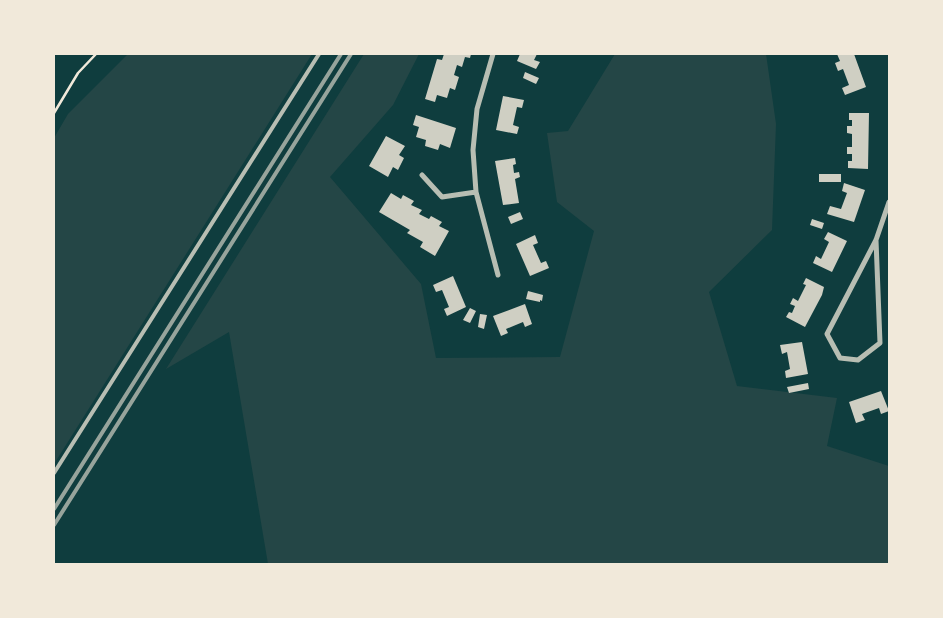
<svg xmlns="http://www.w3.org/2000/svg" width="943" height="618" font-family="'Fira Sans',sans-serif">
	<style>
		.green { fill: #244646 }
		.building { fill: #cfcfc3 }
		.lines { fill: none; stroke-linecap: round; stroke-linejoin: round }
		.path { stroke: #f1e9da; stroke-width: 2.5 }
		.service { stroke: #b8beb3; stroke-width: 4 }
		.minor { stroke: #b8beb3; stroke-width: 5 }
		.rail { stroke: #97a49c; stroke-width: 4 }
	</style>
	<rect width="100%" height="100%" fill="#0f3d3e"/>
	<path class="green" d="M 128,54 L 312,54 L 54,464 L 54,138 L 68,114 Z
		M 364,54 L 419,54 L 393,105 L 330,177 L 421,284 L 436,358 L 560,357 L 594,231 L 557,202 L 547,133 L 568,131 L 615,54 L 766,54 L 776,124 L 772,230 L 709,292 L 737,386 L 837,398 L 827,446 L 889,466 L 889,564 L 268,564 L 229,332 L 166,369 Z"/>
	<path class="building" d="M 444,54 L 471,54 L 470,58 L 465,57 L 462,67 L 457,65 L 454,75 L 459,77 L 455,90 L 450,88 L 447,98 L 437,95 L 435,102 L 425,99 L 437,59 L 442,60 Z
		M 520,54 L 537,54 L 534,60 L 540,62 L 536,69 L 517,61 Z
		M 837,54 L 854,54 L 866,87 L 845,95 L 842,88 L 849,85 L 843,69 L 838,71 L 835,63 L 840,61 Z
		M 525,72 L 539,78 L 536,84 L 523,78 Z
		M 503,96 L 524,100 L 522,108 L 517,107 L 513,125 L 519,127 L 517,134 L 496,130 Z
		M 849,113 L 869,113 L 868,169 L 848,168 L 848,161 L 852,161 L 852,154 L 847,154 L 847,147 L 852,147 L 852,134 L 847,133 L 847,126 L 852,126 L 852,120 L 849,120 Z
		M 416,115 L 456,128 L 450,148 L 440,144 L 438,150 L 425,146 L 426,140 L 416,137 L 419,127 L 413,125 Z
		M 386,136 L 405,146 L 399,155 L 404,158 L 398,170 L 393,167 L 388,177 L 369,166 Z
		M 515,158 L 516,164 L 513,165 L 514,173 L 519,172 L 520,177 L 515,179 L 519,203 L 503,205 L 495,161 Z
		M 819,174 L 841,174 L 841,182 L 819,182 Z
		M 844,183 L 865,190 L 854,222 L 827,214 L 830,206 L 841,209 L 847,193 L 842,191 Z
		M 391,193 L 401,199 L 403,195 L 414,201 L 411,205 L 422,210 L 419,214 L 429,219 L 431,216 L 442,222 L 439,226 L 449,231 L 435,256 L 420,247 L 423,242 L 407,233 L 410,230 L 379,212 Z
		M 520,212 L 523,219 L 511,224 L 508,217 Z
		M 812,219 L 824,223 L 822,229 L 810,225 Z
		M 828,232 L 847,241 L 832,272 L 813,263 L 816,256 L 821,259 L 829,242 L 824,239 Z
		M 535,235 L 538,243 L 533,245 L 541,263 L 546,261 L 549,268 L 530,276 L 516,244 Z
		M 453,276 L 466,307 L 447,316 L 444,309 L 449,307 L 442,290 L 436,292 L 433,285 Z
		M 806,278 L 824,287 L 822,295 L 805,327 L 786,317 L 789,312 L 792,313 L 795,306 L 790,304 L 793,298 L 798,301 L 806,285 L 803,284 Z
		M 528,291 L 543,295 L 542,301 L 540,300 L 540,302 L 526,299 Z
		M 525,304 L 532,324 L 525,327 L 523,322 L 506,329 L 508,333 L 501,336 L 493,316 Z
		M 470,308 L 476,311 L 470,323 L 463,320 Z
		M 480,314 L 487,315 L 484,329 L 478,327 Z
		M 802,342 L 808,374 L 786,378 L 785,371 L 790,369 L 787,352 L 782,354 L 780,345 Z
		M 808,383 L 809,389 L 789,393 L 787,387 Z
		M 881,391 L 889,411 L 881,414 L 879,408 L 862,414 L 865,420 L 856,423 L 849,402 Z"/>
	<g class="lines">
		<path class="path" d="M 54,113 L 78,73 L 96,54"/>
		<path class="service" d="M 54,473 L 319,54"/>
		<path class="minor" d="M 493,54 L 477,109 L 473,150 L 476,192 L 498,275
			M 422,175 L 442,197 L 476,192
			M 876,240 L 880,343 L 858,360 L 840,358 L 827,334 L 876,240 L 889,202"/>
		<path class="rail" d="M 54,509 L 341,54
			M 54,525 L 351,54"/>
	</g>
	<rect width="943" height="618" fill="none" stroke="#f1e9da" stroke-width="110"/>
</svg>
